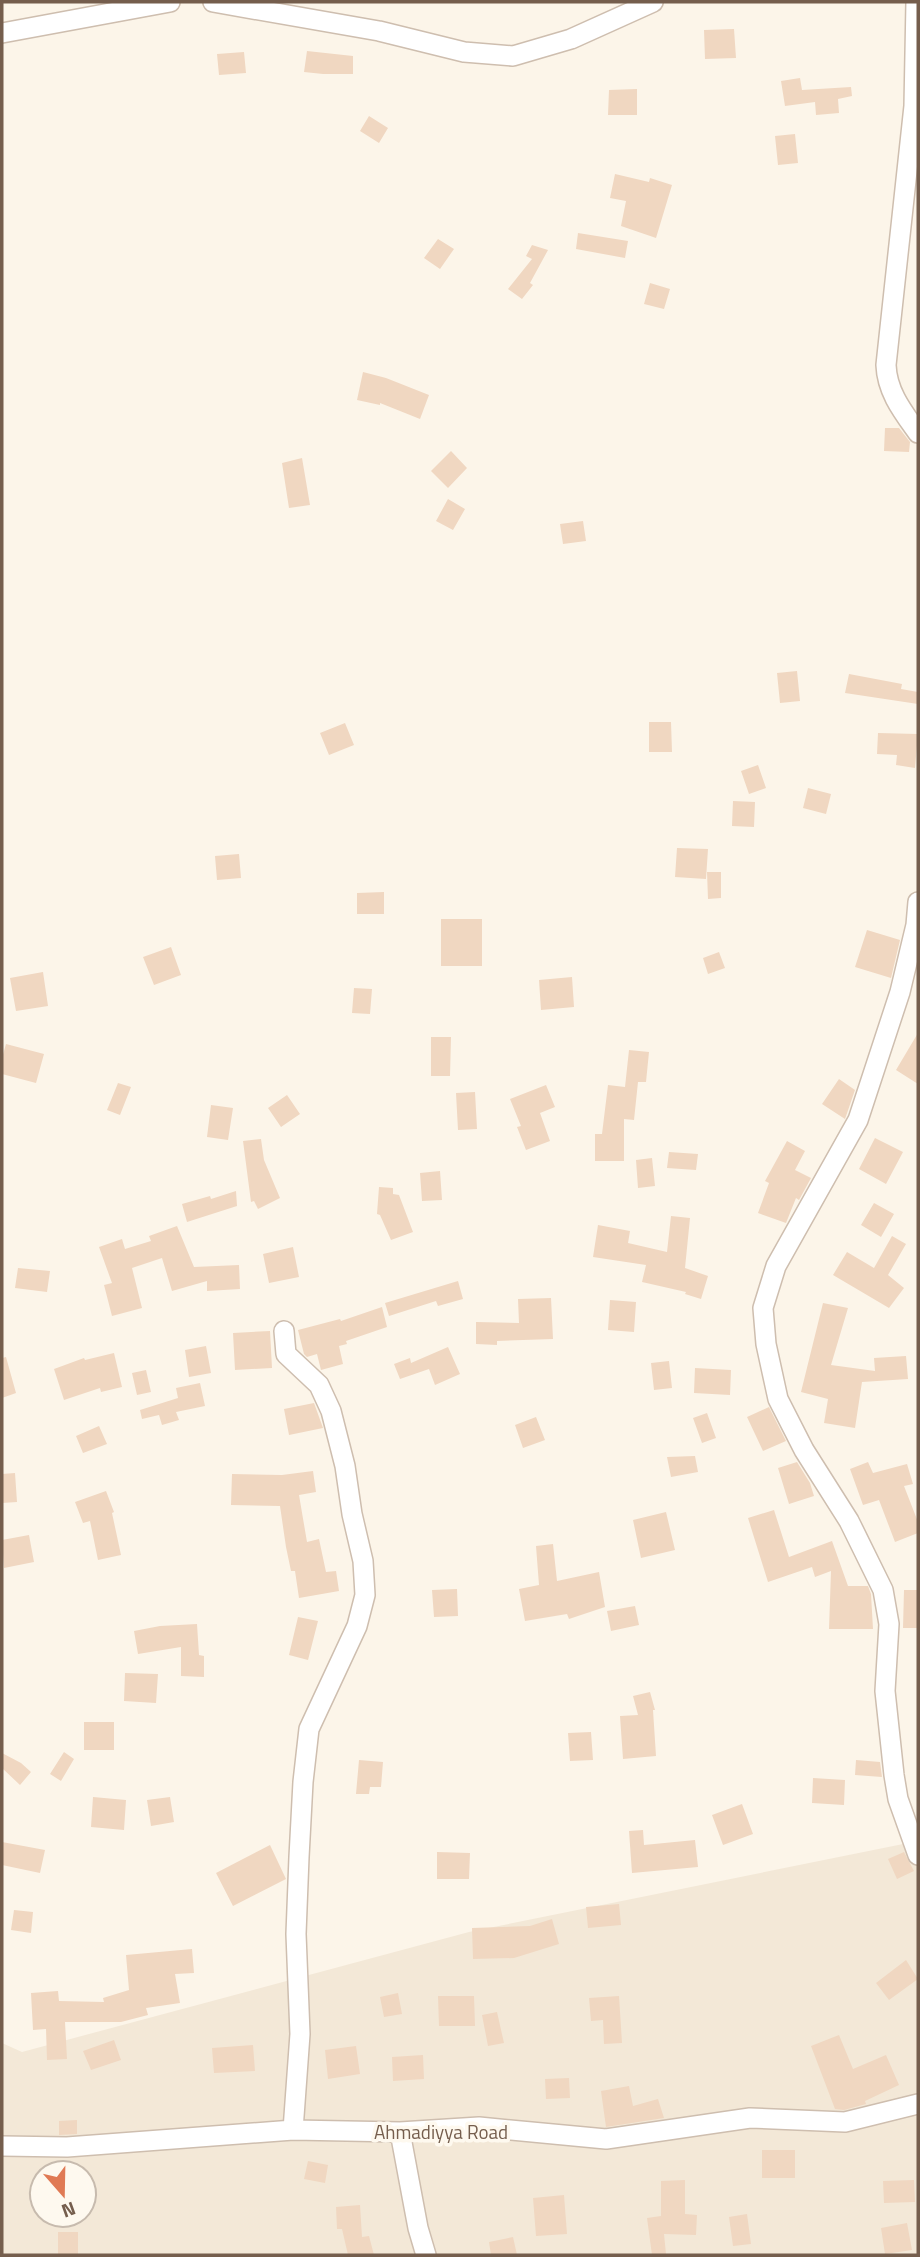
<svg xmlns="http://www.w3.org/2000/svg" width="920" height="2257" font-family="'Titillium Web',sans-serif">
	<style>
		.residential { fill: #f3e8d7; fill-rule: evenodd }
		.building { fill: #f0d7c1 }
		.lines { fill: none; stroke-linecap: round; stroke-linejoin: round }
		.minor-casing { stroke: #cebeaf; stroke-width: 22 }
		.minor { stroke: #fff; stroke-width: 19 }
		.labels { text-anchor: middle; dominant-baseline: central; stroke-width: 7; stroke-linejoin: round; paint-order: stroke }
		.street-label { font-size: 19px; fill: #755e4d; stroke: #fef9ef }
	</style>
	<rect width="100%" height="100%" fill="#fcf5e9"/>
	<path class="residential" d="M 918,1841 L 918,2255 L 2,2255 L 2,2043 L 22,2052 L 469,1932 ZM 42,2173 L 84,2173 L 84,2215 L 42,2215 Z"/>
	<path class="building" d="M 734,29 L 736,58 L 705,59 L 704,30 Z
		M 307,51 L 353,56 L 353,74 L 323,74 L 304,72 Z
		M 244,52 L 246,73 L 219,75 L 217,54 Z
		M 800,78 L 802,90 L 851,87 L 852,96 L 838,99 L 839,113 L 816,115 L 815,102 L 785,106 L 781,81 Z
		M 637,89 L 637,115 L 608,115 L 609,90 Z
		M 369,116 L 388,128 L 379,143 L 360,131 Z
		M 795,134 L 798,163 L 778,165 L 775,136 Z
		M 615,174 L 649,182 L 650,178 L 672,185 L 656,238 L 621,226 L 626,201 L 610,198 Z
		M 578,233 L 628,241 L 625,258 L 576,249 Z
		M 438,239 L 454,249 L 440,269 L 424,258 Z
		M 532,245 L 548,250 L 530,283 L 533,285 L 522,299 L 508,289 L 532,259 L 526,256 Z
		M 650,283 L 670,289 L 664,309 L 644,304 Z
		M 363,372 L 386,378 L 429,395 L 420,419 L 380,403 L 380,405 L 357,400 Z
		M 885,428 L 899,428 L 910,442 L 909,452 L 884,451 Z
		M 451,451 L 467,468 L 448,488 L 431,471 Z
		M 302,458 L 310,505 L 289,508 L 282,463 Z
		M 448,499 L 465,509 L 453,530 L 436,521 Z
		M 583,521 L 586,541 L 563,544 L 560,524 Z
		M 797,671 L 800,701 L 780,703 L 777,673 Z
		M 849,674 L 902,684 L 901,689 L 918,692 L 918,704 L 845,693 Z
		M 649,722 L 671,722 L 672,752 L 649,752 Z
		M 345,723 L 354,745 L 329,755 L 320,733 Z
		M 878,733 L 918,734 L 915,768 L 896,765 L 897,755 L 877,754 Z
		M 758,765 L 766,788 L 749,794 L 741,771 Z
		M 808,788 L 831,794 L 826,814 L 803,808 Z
		M 733,801 L 755,802 L 754,827 L 732,826 Z
		M 677,848 L 708,849 L 706,879 L 675,877 Z
		M 239,854 L 241,878 L 217,880 L 215,856 Z
		M 707,872 L 721,872 L 721,898 L 708,899 Z
		M 384,892 L 384,914 L 357,914 L 357,893 Z
		M 441,919 L 482,919 L 482,966 L 441,966 Z
		M 867,930 L 900,940 L 891,978 L 855,967 Z
		M 171,947 L 181,975 L 154,985 L 143,957 Z
		M 719,952 L 725,968 L 708,974 L 703,958 Z
		M 43,972 L 48,1006 L 16,1011 L 10,978 Z
		M 572,977 L 574,1007 L 541,1010 L 539,980 Z
		M 354,988 L 372,989 L 370,1014 L 352,1013 Z
		M 918,1033 L 918,1084 L 896,1070 Z
		M 431,1037 L 451,1037 L 450,1076 L 431,1076 Z
		M 6,1044 L 44,1054 L 36,1083 L 2,1074 L 2,1058 Z
		M 629,1050 L 649,1052 L 646,1082 L 638,1082 L 634,1120 L 624,1119 L 624,1161 L 595,1161 L 595,1134 L 602,1134 L 608,1085 L 625,1087 Z
		M 839,1079 L 855,1090 L 845,1119 L 822,1104 Z
		M 118,1083 L 131,1087 L 120,1115 L 107,1110 Z
		M 546,1085 L 555,1107 L 540,1113 L 550,1141 L 526,1150 L 517,1127 L 521,1126 L 510,1099 Z
		M 475,1092 L 477,1129 L 458,1130 L 456,1093 Z
		M 287,1095 L 300,1114 L 281,1127 L 268,1108 Z
		M 211,1105 L 233,1108 L 228,1140 L 207,1137 Z
		M 875,1138 L 903,1152 L 886,1184 L 859,1169 Z
		M 261,1139 L 264,1160 L 280,1198 L 258,1209 L 254,1201 L 251,1202 L 243,1141 Z
		M 787,1141 L 805,1151 L 795,1170 L 811,1178 L 799,1200 L 796,1198 L 786,1223 L 758,1213 L 769,1183 L 765,1181 Z
		M 669,1152 L 698,1154 L 696,1170 L 667,1168 Z
		M 652,1158 L 655,1186 L 638,1188 L 636,1160 Z
		M 440,1171 L 442,1200 L 422,1201 L 420,1173 Z
		M 379,1187 L 393,1188 L 393,1194 L 399,1195 L 413,1232 L 391,1240 L 380,1215 L 377,1214 Z
		M 236,1191 L 237,1206 L 187,1222 L 182,1204 L 210,1196 L 211,1199 Z
		M 874,1203 L 894,1214 L 881,1237 L 861,1225 Z
		M 671,1216 L 690,1218 L 685,1268 L 708,1276 L 701,1299 L 685,1294 L 686,1292 L 642,1282 L 646,1265 L 593,1257 L 598,1225 L 630,1231 L 628,1243 L 667,1252 Z
		M 177,1226 L 194,1267 L 239,1265 L 240,1289 L 207,1291 L 207,1281 L 172,1291 L 162,1258 L 132,1268 L 142,1308 L 112,1316 L 104,1285 L 112,1283 L 99,1247 L 122,1239 L 125,1249 L 151,1241 L 149,1236 Z
		M 892,1236 L 906,1244 L 888,1275 L 904,1288 L 889,1308 L 833,1275 L 847,1252 L 874,1268 Z
		M 293,1247 L 299,1277 L 269,1283 L 263,1254 Z
		M 18,1268 L 50,1271 L 47,1292 L 15,1288 Z
		M 458,1281 L 463,1299 L 438,1306 L 436,1301 L 389,1316 L 385,1303 Z
		M 551,1298 L 553,1339 L 497,1341 L 497,1345 L 476,1344 L 476,1322 L 519,1323 L 518,1299 Z
		M 610,1300 L 636,1302 L 634,1332 L 608,1330 Z
		M 823,1303 L 848,1308 L 831,1365 L 875,1371 L 874,1358 L 906,1356 L 908,1379 L 862,1382 L 855,1428 L 824,1423 L 828,1399 L 801,1392 Z
		M 382,1307 L 387,1327 L 346,1341 L 347,1344 L 339,1346 L 343,1364 L 321,1370 L 317,1354 L 307,1357 L 304,1354 L 298,1330 L 340,1319 L 341,1321 Z
		M 270,1331 L 272,1368 L 235,1370 L 233,1333 Z
		M 206,1346 L 211,1373 L 189,1377 L 185,1350 Z
		M 448,1347 L 460,1374 L 435,1385 L 429,1369 L 400,1379 L 394,1364 L 410,1358 L 411,1363 Z
		M 114,1353 L 122,1387 L 101,1392 L 100,1388 L 64,1400 L 54,1369 L 84,1358 L 85,1360 Z
		M 6,1357 L 16,1393 L 2,1398 L 2,1358 Z
		M 669,1361 L 672,1388 L 654,1390 L 651,1363 Z
		M 695,1368 L 731,1370 L 730,1395 L 694,1393 Z
		M 146,1370 L 151,1392 L 137,1395 L 132,1373 Z
		M 200,1383 L 205,1406 L 176,1412 L 179,1420 L 162,1425 L 159,1415 L 142,1419 L 140,1410 L 178,1398 L 176,1388 Z
		M 314,1403 L 323,1428 L 289,1435 L 284,1409 Z
		M 769,1407 L 786,1441 L 763,1451 L 747,1417 Z
		M 707,1413 L 716,1438 L 702,1443 L 693,1418 Z
		M 536,1417 L 545,1440 L 523,1448 L 515,1425 Z
		M 99,1426 L 107,1444 L 83,1453 L 76,1436 Z
		M 695,1456 L 698,1472 L 671,1477 L 667,1457 Z
		M 797,1462 L 810,1483 L 814,1496 L 789,1504 L 778,1468 Z
		M 868,1462 L 873,1473 L 907,1464 L 913,1484 L 904,1486 L 918,1522 L 918,1533 L 895,1542 L 879,1500 L 863,1505 L 850,1469 Z
		M 313,1471 L 316,1492 L 299,1495 L 307,1542 L 319,1539 L 326,1572 L 336,1571 L 339,1591 L 299,1598 L 295,1571 L 291,1571 L 286,1547 L 280,1506 L 231,1505 L 232,1474 L 282,1475 Z
		M 15,1473 L 17,1502 L 2,1503 L 2,1474 Z
		M 106,1491 L 114,1512 L 112,1513 L 121,1555 L 98,1560 L 90,1521 L 83,1523 L 75,1502 Z
		M 774,1510 L 789,1557 L 832,1541 L 848,1586 L 868,1586 L 871,1594 L 873,1629 L 829,1629 L 831,1571 L 815,1577 L 812,1567 L 768,1582 L 748,1518 Z
		M 666,1512 L 675,1550 L 641,1558 L 633,1520 Z
		M 29,1535 L 34,1562 L 4,1568 L 2,1540 Z
		M 553,1544 L 557,1581 L 599,1572 L 605,1607 L 569,1619 L 567,1614 L 525,1621 L 519,1589 L 539,1585 L 536,1546 Z
		M 457,1589 L 458,1616 L 434,1617 L 432,1590 Z
		M 904,1590 L 918,1590 L 918,1628 L 903,1628 Z
		M 635,1606 L 639,1625 L 611,1631 L 607,1611 Z
		M 298,1617 L 318,1621 L 308,1660 L 289,1655 Z
		M 197,1624 L 199,1655 L 204,1656 L 204,1677 L 181,1676 L 181,1647 L 138,1654 L 134,1631 L 160,1626 Z
		M 125,1673 L 158,1674 L 156,1703 L 124,1701 Z
		M 650,1692 L 655,1710 L 653,1710 L 656,1756 L 623,1759 L 620,1716 L 638,1715 L 633,1696 Z
		M 84,1722 L 114,1722 L 114,1750 L 84,1750 Z
		M 591,1732 L 593,1760 L 570,1761 L 568,1733 Z
		M 64,1752 L 74,1759 L 61,1781 L 50,1774 Z
		M 2,1753 L 21,1763 L 31,1772 L 20,1785 L 2,1768 Z
		M 359,1760 L 383,1762 L 381,1787 L 370,1787 L 369,1794 L 356,1794 Z
		M 856,1760 L 880,1762 L 882,1777 L 855,1775 Z
		M 813,1778 L 845,1780 L 844,1805 L 812,1803 Z
		M 93,1797 L 126,1800 L 124,1830 L 91,1827 Z
		M 170,1797 L 174,1822 L 151,1826 L 147,1800 Z
		M 742,1804 L 753,1834 L 723,1845 L 712,1815 Z
		M 643,1830 L 644,1845 L 695,1840 L 698,1867 L 632,1873 L 629,1831 Z
		M 2,1842 L 45,1850 L 40,1873 L 2,1865 Z
		M 270,1845 L 286,1879 L 233,1906 L 216,1873 Z
		M 437,1852 L 470,1853 L 469,1879 L 437,1879 Z
		M 904,1852 L 914,1871 L 897,1879 L 888,1859 Z
		M 619,1904 L 621,1925 L 588,1928 L 586,1907 Z
		M 14,1910 L 33,1912 L 31,1933 L 11,1930 Z
		M 552,1919 L 559,1944 L 514,1958 L 473,1959 L 472,1928 L 530,1926 Z
		M 192,1949 L 194,1973 L 175,1974 L 180,2003 L 146,2008 L 148,2015 L 121,2022 L 65,2022 L 67,2059 L 47,2060 L 46,2029 L 33,2030 L 31,1993 L 58,1991 L 59,2001 L 104,2002 L 103,1998 L 129,1990 L 126,1955 Z
		M 906,1960 L 918,1979 L 889,2000 L 876,1983 Z
		M 398,1993 L 402,2014 L 384,2017 L 380,1997 Z
		M 438,1996 L 474,1996 L 475,2026 L 439,2026 Z
		M 619,1996 L 622,2043 L 604,2044 L 603,2020 L 591,2021 L 589,1998 Z
		M 497,2012 L 504,2043 L 488,2046 L 482,2015 Z
		M 839,2035 L 853,2069 L 886,2055 L 899,2085 L 865,2101 L 866,2104 L 844,2110 L 835,2109 L 811,2046 Z
		M 114,2040 L 121,2060 L 91,2070 L 83,2051 Z
		M 253,2045 L 255,2071 L 214,2073 L 212,2048 Z
		M 356,2046 L 360,2074 L 328,2079 L 325,2050 Z
		M 423,2055 L 424,2079 L 393,2081 L 392,2057 Z
		M 569,2078 L 570,2098 L 546,2099 L 545,2079 Z
		M 629,2086 L 633,2106 L 658,2099 L 664,2118 L 606,2127 L 601,2091 Z
		M 77,2120 L 77,2134 L 59,2135 L 59,2121 Z
		M 762,2150 L 795,2150 L 795,2178 L 762,2178 Z
		M 308,2161 L 328,2165 L 325,2183 L 304,2179 Z
		M 685,2180 L 685,2214 L 697,2215 L 696,2235 L 664,2234 L 666,2254 L 652,2255 L 647,2218 L 661,2216 L 661,2181 Z
		M 914,2180 L 915,2202 L 884,2203 L 883,2181 Z
		M 564,2195 L 567,2234 L 536,2236 L 533,2198 Z
		M 360,2205 L 362,2237 L 369,2236 L 374,2255 L 348,2255 L 342,2229 L 337,2229 L 336,2207 Z
		M 747,2214 L 751,2244 L 733,2246 L 729,2217 Z
		M 907,2223 L 912,2250 L 885,2254 L 881,2228 Z
		M 58,2232 L 78,2232 L 78,2255 L 58,2255 Z
		M 513,2237 L 517,2255 L 491,2255 L 489,2242 Z"/>
	<g class="lines">
		<defs>
			<path id="minor" d="M 213,2 L 379,31 L 464,52 L 513,56 L 571,39 L 653,2
				M 916,2 L 914,106 L 886,365 C 887,392 903,412 918,433
				M 2,33 L 170,2
				M 918,902 L 916,925 L 900,992 L 858,1120 L 776,1266 L 763,1308 L 766,1344 L 778,1399 L 804,1450 L 849,1521 L 883,1590 L 889,1624 L 885,1691 L 894,1775 L 898,1799 L 918,1855
				M 284,1331 L 286,1354 L 319,1385 L 331,1411 L 345,1466 L 352,1514 L 363,1561 L 365,1595 L 357,1626 L 309,1729 L 303,1782 L 299,1857 L 296,1934 L 300,2034 L 293,2130
				M 400,2132 L 418,2228 L 426,2255
				M 2,2146 L 67,2147 L 293,2130 L 400,2132 L 479,2127 L 606,2139 L 750,2118 L 845,2122 L 918,2104"/>
		</defs>
		<use href="#minor" class="minor-casing"/>
		<use href="#minor" class="minor"/>
	</g>
	<g class="labels">
		<g class="street-label">
			<text x="441" y="2131">Ahmadiyya Road</text>
		</g>
	</g>
	<rect width="920" height="2257" fill="none" stroke="#755e4d" stroke-width="7"/>
	<g transform="translate(63 2194) rotate(160)"><circle r="33" fill="#fef9ef" stroke="#c7bbae" stroke-width="2"/>
	<path d="M0-5L12 26L0 18L-12 26Z" fill="#e07a54"/>
	<text y="-10" font-size="19" font-weight="bold" text-anchor="middle" fill="#755e4d">N</text>
	</g>
</svg>
